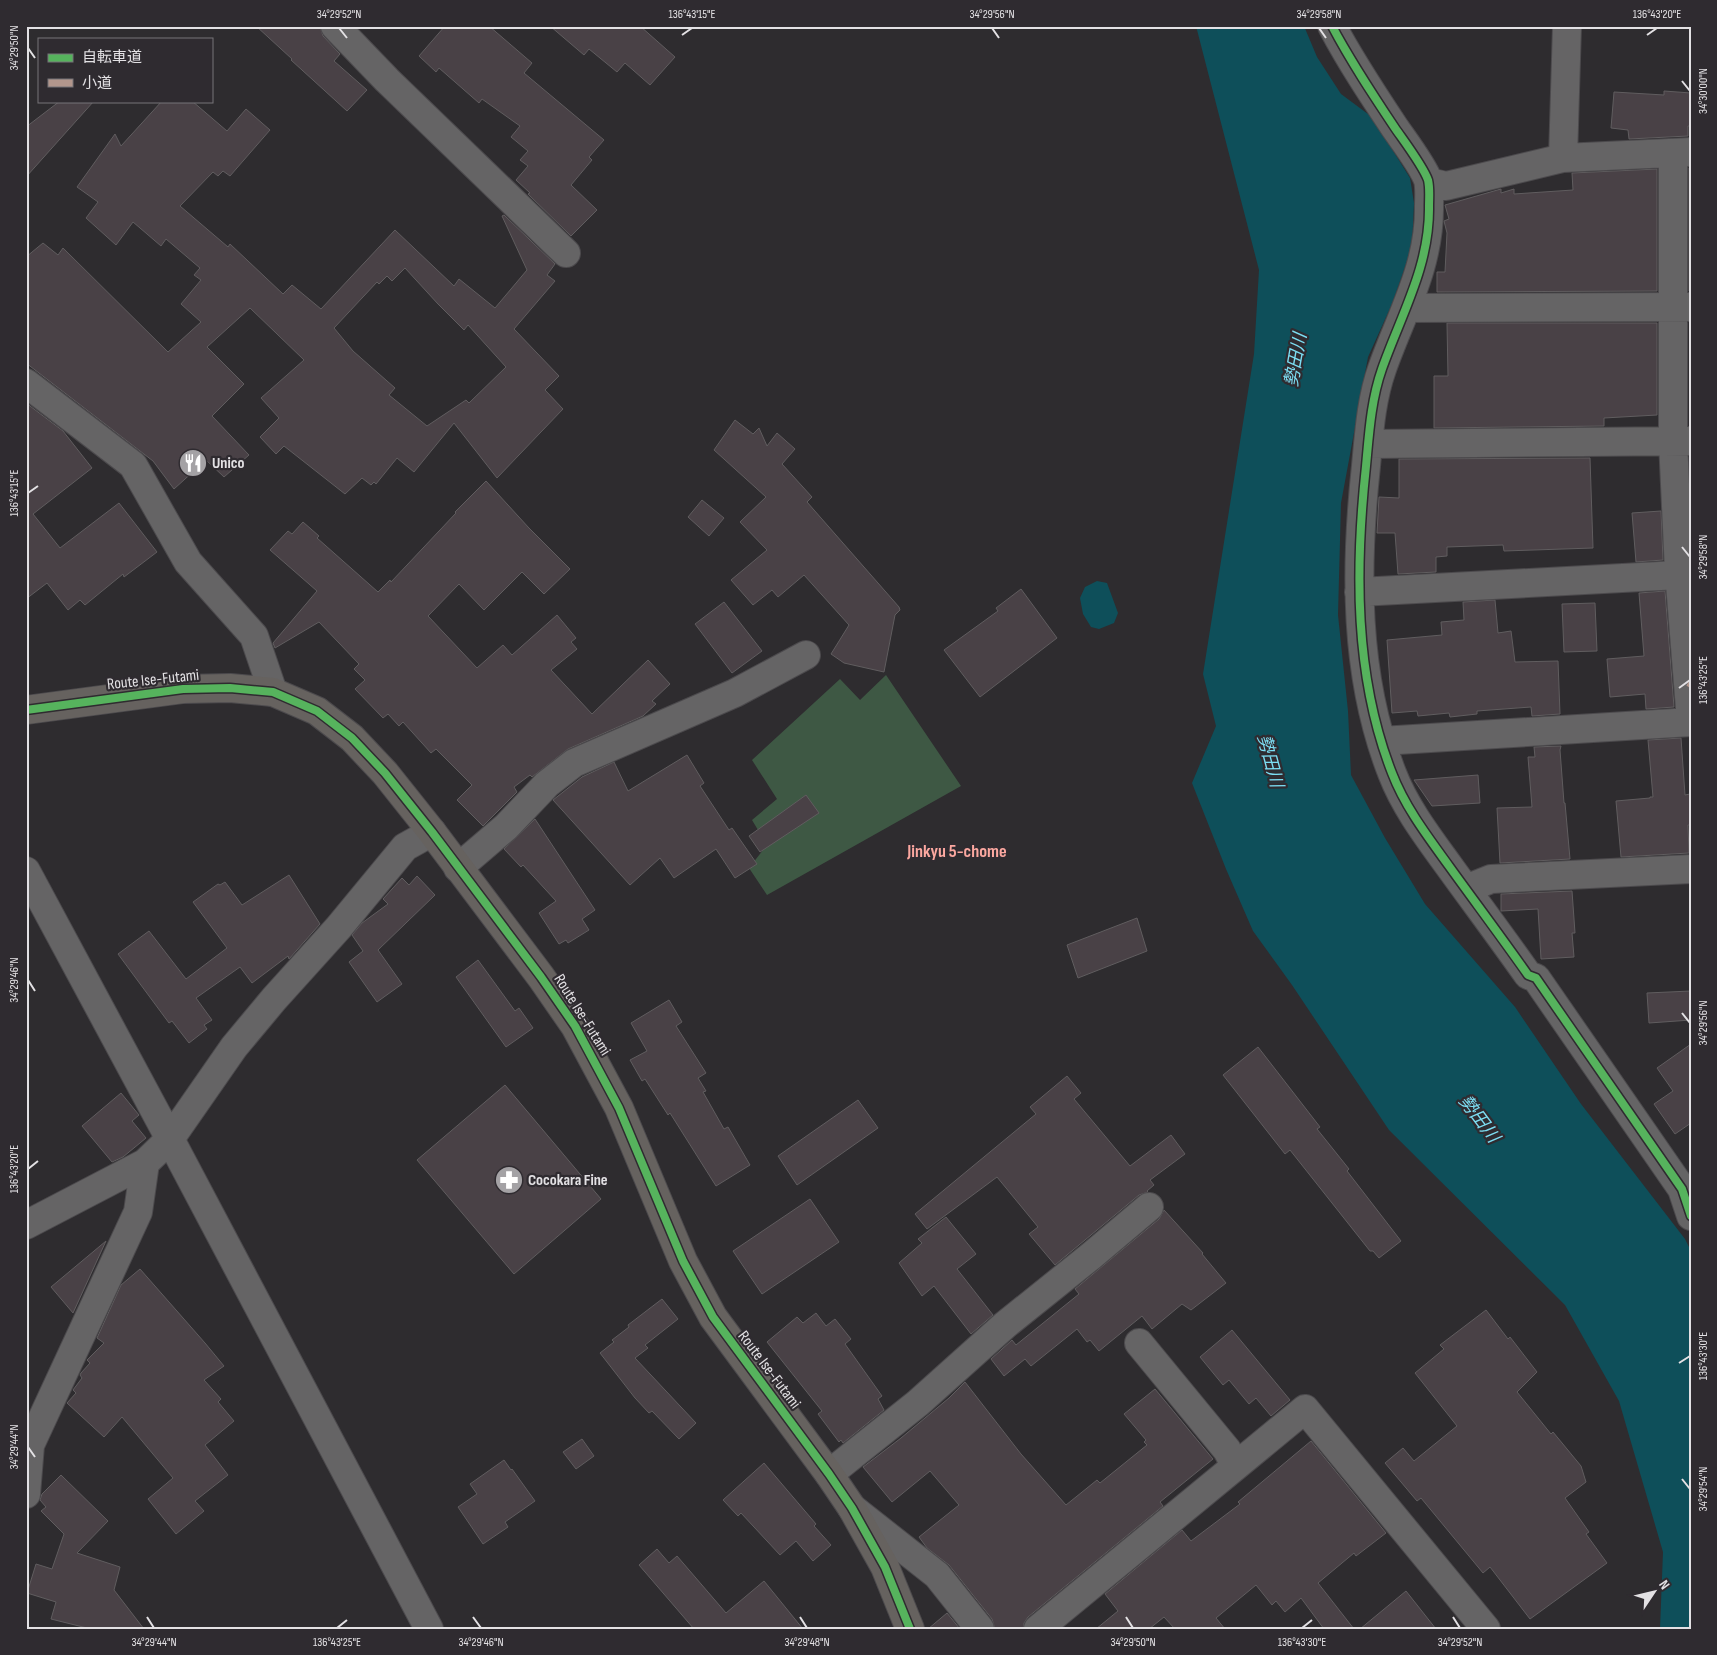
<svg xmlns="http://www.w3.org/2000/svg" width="1717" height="1655" font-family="'Sofia Sans Condensed','Noto Sans JP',sans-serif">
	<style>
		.green { fill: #3e5844 }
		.water { fill: #0e4f5a }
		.building { fill: #494146; stroke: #605d5f; fill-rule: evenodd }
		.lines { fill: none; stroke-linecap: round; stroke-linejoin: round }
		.minor-casing { stroke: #4c4a4d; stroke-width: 30 }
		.major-casing { stroke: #4c4a4d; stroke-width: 30 }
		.minor { stroke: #656465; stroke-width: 28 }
		.major { stroke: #66625f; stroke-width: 28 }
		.quiet { stroke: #b2968c; stroke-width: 6; stroke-dasharray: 12 6; stroke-linecap: butt }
		.cycleway-casing { stroke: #2f2b30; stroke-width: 11 }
		.cycleway { stroke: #56b35d; stroke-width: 8 }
		.ticks { fill: none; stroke: #e3e1e4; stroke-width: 2 }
		.labels { text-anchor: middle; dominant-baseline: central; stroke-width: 4.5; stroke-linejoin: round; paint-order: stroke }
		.poi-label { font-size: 16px; font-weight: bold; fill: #e3e1e4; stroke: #2f2b30; text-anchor: start }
		.street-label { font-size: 16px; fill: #e3e1e4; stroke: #2f2b30 }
		.water-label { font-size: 18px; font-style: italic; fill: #7cdef3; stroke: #2f2b30 }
		.neighbourhood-label { font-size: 18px; font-weight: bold; fill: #fca8a0; stroke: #2f2b30 }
		.neatline { fill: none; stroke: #e3e1e4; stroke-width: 2 }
		.ticks-label { font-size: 12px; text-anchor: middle; fill: #e3e1e4 }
	</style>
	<rect width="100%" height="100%" fill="#2e2c2f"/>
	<path class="green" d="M 886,675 L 961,786 L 767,895 L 749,868 L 767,845 L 752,820 L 777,799 L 752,760 L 840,679 L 860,700 Z"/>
	<path class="water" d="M 1196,26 L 1304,26 L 1317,57 L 1341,94 L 1372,117 L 1410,178 L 1414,203 L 1412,247 L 1392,304 L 1368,357 L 1341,503 L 1338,615 L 1348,711 L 1351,775 L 1385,838 L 1425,904 L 1515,1007 L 1581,1104 L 1685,1239 L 1691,1251 L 1691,1629 L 1660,1629 L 1663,1552 L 1619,1401 L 1565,1305 L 1389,1130 L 1292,985 L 1253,931 L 1226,869 L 1192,783 L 1216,726 L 1203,674 L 1254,354 L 1259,270 Z
		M 1097,581 L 1107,583 L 1118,613 L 1114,623 L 1099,629 L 1091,627 L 1083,614 L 1080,598 L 1085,587 Z"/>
	<path class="building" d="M 256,26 L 320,26 L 323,36 L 340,54 L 334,61 L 367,90 L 347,111 L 291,60 L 292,59 Z
		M 445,26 L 489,26 L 532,63 L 524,73 L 604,140 L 589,157 L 592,160 L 571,185 L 597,210 L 571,236 L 528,194 L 530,193 L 516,180 L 528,166 L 520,160 L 528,151 L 511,137 L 520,126 L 482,99 L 479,103 L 439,68 L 436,72 L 419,56 Z
		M 550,26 L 640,26 L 675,57 L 650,85 L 625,63 L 617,72 L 589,49 L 584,55 Z
		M 1664,91 L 1691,93 L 1691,126 L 1688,126 L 1688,136 L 1629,139 L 1628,130 L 1611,128 L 1614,92 L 1664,95 Z
		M 60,101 L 94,101 L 26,177 L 26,127 Z
		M 162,101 L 192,101 L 227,131 L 246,109 L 270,130 L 230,176 L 223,171 L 218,176 L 213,172 L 180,206 L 228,247 L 230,244 L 283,294 L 292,285 L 321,309 L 395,230 L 454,286 L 459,279 L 495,308 L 527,270 L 502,216 L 504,215 L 555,264 L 547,275 L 555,281 L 514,329 L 559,376 L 545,390 L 563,409 L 497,478 L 454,423 L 414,472 L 397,458 L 376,484 L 374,482 L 371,485 L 362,478 L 345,494 L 284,446 L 276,454 L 260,437 L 279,418 L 261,398 L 304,360 L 250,308 L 207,347 L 244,384 L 212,416 L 249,455 L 224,477 L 206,460 L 174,489 L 153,461 L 26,363 L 26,257 L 43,243 L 58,255 L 63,248 L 168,352 L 201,322 L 181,304 L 201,280 L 194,275 L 200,268 L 166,239 L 161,246 L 133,222 L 116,245 L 86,218 L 98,202 L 77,187 L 115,134 L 121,146 ZM 405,268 L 438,304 L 464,330 L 468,325 L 506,367 L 469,403 L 466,400 L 427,426 L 389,395 L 395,388 L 353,351 L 334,328 L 377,282 L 379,284 L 387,276 L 392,281 Z
		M 1689,168 L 1690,168 L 1691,181 L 1691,291 L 1689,291 Z
		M 1657,169 L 1657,291 L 1437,292 L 1437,272 L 1445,272 L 1447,233 L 1444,221 L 1449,219 L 1445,205 L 1501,189 L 1501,193 L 1514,189 L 1514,194 L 1573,190 L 1572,173 Z
		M 1447,323 L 1657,323 L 1657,415 L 1604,418 L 1604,426 L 1434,428 L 1434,376 L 1448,376 Z
		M 26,403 L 63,431 L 92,468 L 33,514 L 60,548 L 119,503 L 157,552 L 124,577 L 123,574 L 85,605 L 80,600 L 68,610 L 47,583 L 26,599 Z
		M 735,420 L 753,434 L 759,428 L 767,446 L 777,433 L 795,449 L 782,464 L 812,497 L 807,502 L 899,607 L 900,610 L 895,615 L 884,672 L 844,663 L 831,654 L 849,625 L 804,575 L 778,597 L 772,590 L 753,605 L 731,580 L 767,550 L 740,522 L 766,497 L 714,450 Z
		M 1590,458 L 1593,548 L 1504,551 L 1503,545 L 1447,547 L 1447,556 L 1436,557 L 1436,572 L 1398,574 L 1395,533 L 1377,533 L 1379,497 L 1399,498 L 1399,459 Z
		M 486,481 L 529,528 L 570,569 L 544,594 L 522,572 L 484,610 L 459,584 L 428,616 L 477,668 L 503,645 L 512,655 L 557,615 L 576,638 L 571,642 L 577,649 L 551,670 L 592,714 L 648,660 L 670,684 L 652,701 L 656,704 L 643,716 L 568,749 L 532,777 L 530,775 L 514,787 L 517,792 L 483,826 L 457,800 L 472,785 L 436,749 L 431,753 L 403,722 L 399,726 L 388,714 L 383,718 L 355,689 L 365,680 L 354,669 L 359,664 L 319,622 L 275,648 L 273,643 L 317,591 L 270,550 L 288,531 L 292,534 L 303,522 L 319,536 L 317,538 L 378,592 L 390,580 L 391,582 L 456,513 L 455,512 Z
		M 702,500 L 724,518 L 709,536 L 688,517 Z
		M 1661,511 L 1663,560 L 1636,562 L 1632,513 Z
		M 1021,589 L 1057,638 L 980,697 L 944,650 L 998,611 L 996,608 Z
		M 1665,591 L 1674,707 L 1646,709 L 1645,694 L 1610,697 L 1607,659 L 1644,656 L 1639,593 Z
		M 1495,600 L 1498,633 L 1511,631 L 1515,662 L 1558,661 L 1560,714 L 1532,716 L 1531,707 L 1477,711 L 1477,714 L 1450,717 L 1449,713 L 1418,716 L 1417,711 L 1392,713 L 1387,640 L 1442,635 L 1441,622 L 1464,620 L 1463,602 Z
		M 724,602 L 762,651 L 732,673 L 695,624 Z
		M 1595,603 L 1597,651 L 1564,652 L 1562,604 Z
		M 1681,738 L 1685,795 L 1690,794 L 1691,825 L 1688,825 L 1689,853 L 1621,857 L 1616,801 L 1650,798 L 1650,797 L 1653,797 L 1648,740 Z
		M 1561,746 L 1560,750 L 1564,803 L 1565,803 L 1570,859 L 1500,863 L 1497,808 L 1532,807 L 1528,757 L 1535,757 L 1534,747 Z
		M 687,755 L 704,783 L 700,786 L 729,830 L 732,828 L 757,864 L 735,878 L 716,849 L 674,878 L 660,858 L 630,885 L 553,800 L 582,777 L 614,762 L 628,791 Z
		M 1478,775 L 1480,803 L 1432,806 L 1414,780 Z
		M 806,795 L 819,813 L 760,852 L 749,836 Z
		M 535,819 L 595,910 L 582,919 L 589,930 L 568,943 L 566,940 L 559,944 L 539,913 L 556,901 L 523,865 L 521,867 L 504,849 Z
		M 289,875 L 320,924 L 289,959 L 288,956 L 252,983 L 240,967 L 196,998 L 212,1020 L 204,1025 L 207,1029 L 189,1043 L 172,1021 L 169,1023 L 118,954 L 149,931 L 186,979 L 227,948 L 193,902 L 218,884 L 220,885 L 225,882 L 242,905 Z
		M 417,876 L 435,895 L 378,950 L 402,984 L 377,1002 L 349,962 L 363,951 L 352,935 L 362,923 L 388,904 L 383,899 L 402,878 L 409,885 Z
		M 1572,891 L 1575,933 L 1572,933 L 1574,957 L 1541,959 L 1538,909 L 1501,911 L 1501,894 Z
		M 1137,918 L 1147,951 L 1078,978 L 1067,945 Z
		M 478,960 L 515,1011 L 519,1008 L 533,1028 L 506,1047 L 456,977 Z
		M 1691,991 L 1691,1020 L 1649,1023 L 1647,993 Z
		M 669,1000 L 682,1022 L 676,1026 L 706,1073 L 698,1078 L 706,1091 L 703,1092 L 724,1129 L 728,1127 L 750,1165 L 716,1186 L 670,1113 L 668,1115 L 645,1079 L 642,1081 L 630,1060 L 647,1051 L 631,1023 Z
		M 1691,1044 L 1691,1123 L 1675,1134 L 1654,1104 L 1673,1091 L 1657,1068 Z
		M 1258,1047 L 1320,1127 L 1317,1129 L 1349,1169 L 1347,1171 L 1401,1241 L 1379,1258 L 1373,1251 L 1370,1251 L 1290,1150 L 1285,1154 L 1223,1075 Z
		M 1067,1076 L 1081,1093 L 1074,1099 L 1130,1166 L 1171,1135 L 1185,1154 L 1150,1180 L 1154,1185 L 1147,1191 L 1148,1192 L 1139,1195 L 1055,1265 L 1029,1234 L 1038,1227 L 997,1177 L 927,1229 L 915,1214 L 1036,1114 L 1030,1107 Z
		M 505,1085 L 601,1199 L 514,1274 L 417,1160 Z
		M 121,1093 L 139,1115 L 132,1121 L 146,1138 L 123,1157 L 112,1162 L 82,1126 Z
		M 858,1100 L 878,1128 L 797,1185 L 778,1156 Z
		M 810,1199 L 839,1242 L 762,1294 L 733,1251 Z
		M 1164,1210 L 1203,1253 L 1202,1254 L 1226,1283 L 1191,1310 L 1182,1304 L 1152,1329 L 1142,1316 L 1099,1351 L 1090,1340 L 1087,1342 L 1077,1329 L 1031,1366 L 1025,1359 L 1004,1376 L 991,1359 L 1012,1340 L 1016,1345 L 1079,1294 L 1075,1289 L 1159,1219 Z
		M 946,1217 L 976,1254 L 957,1269 L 993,1315 L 971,1334 L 934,1286 L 922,1296 L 899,1263 L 922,1243 L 918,1239 Z
		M 106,1241 L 73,1313 L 51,1287 Z
		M 140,1269 L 205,1343 L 224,1366 L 204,1380 L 221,1399 L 218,1402 L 234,1421 L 205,1445 L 228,1475 L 195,1501 L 204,1511 L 176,1534 L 148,1499 L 173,1478 L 122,1417 L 104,1437 L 67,1403 L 76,1393 L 73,1390 L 82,1378 L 80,1375 L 81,1373 L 90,1363 L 87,1360 L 104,1343 L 97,1338 L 121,1285 Z
		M 662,1299 L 678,1319 L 645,1345 L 648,1348 L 635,1358 L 696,1423 L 679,1439 L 652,1411 L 649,1413 L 635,1398 L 600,1353 L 614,1342 L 612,1340 L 629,1327 L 628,1325 Z
		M 1486,1310 L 1508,1339 L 1510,1337 L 1537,1372 L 1517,1392 L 1551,1434 L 1553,1432 L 1581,1466 L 1586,1482 L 1565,1498 L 1589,1532 L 1586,1534 L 1607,1563 L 1530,1619 L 1490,1567 L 1483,1573 L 1421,1498 L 1417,1501 L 1385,1463 L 1403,1448 L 1414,1461 L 1457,1426 L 1415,1373 L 1444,1349 L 1440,1345 Z
		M 816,1313 L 826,1326 L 835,1319 L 851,1339 L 845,1344 L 882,1396 L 878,1399 L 884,1410 L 843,1443 L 841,1440 L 839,1442 L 818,1414 L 822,1411 L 767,1342 L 797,1317 L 803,1323 Z
		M 1232,1330 L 1290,1400 L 1271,1416 L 1256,1398 L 1249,1404 L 1229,1380 L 1223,1385 L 1200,1357 Z
		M 965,1382 L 1021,1454 L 1066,1505 L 1097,1480 L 1100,1483 L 1147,1445 L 1144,1442 L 1146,1440 L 1124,1414 L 1155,1389 L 1213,1459 L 1160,1502 L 1163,1506 L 1028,1617 L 1024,1623 L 1023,1629 L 995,1629 L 992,1619 L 949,1565 L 927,1548 L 919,1537 L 959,1505 L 930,1471 L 892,1502 L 863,1467 L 901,1438 L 949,1398 Z
		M 582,1439 L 594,1456 L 576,1469 L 563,1452 Z
		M 1311,1441 L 1386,1533 L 1356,1556 L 1354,1553 L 1318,1583 L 1354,1629 L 1324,1629 L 1301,1598 L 1285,1612 L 1276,1601 L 1272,1605 L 1256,1585 L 1216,1618 L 1225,1629 L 1175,1629 L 1164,1617 L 1149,1629 L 1096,1629 L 1118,1611 L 1105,1594 L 1182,1530 L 1191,1541 L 1240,1504 L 1238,1502 Z
		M 504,1460 L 511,1470 L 512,1469 L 535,1501 L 505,1522 L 508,1527 L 483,1544 L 458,1507 L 477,1494 L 470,1484 Z
		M 764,1463 L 816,1524 L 814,1526 L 831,1545 L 813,1561 L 796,1541 L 780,1555 L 741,1513 L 738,1516 L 723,1500 Z
		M 61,1475 L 108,1521 L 77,1553 L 120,1567 L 114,1590 L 144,1629 L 91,1629 L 51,1619 L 56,1602 L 27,1593 L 36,1564 L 52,1569 L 64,1534 L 41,1511 L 46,1507 L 40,1500 L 42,1494 Z
		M 657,1549 L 669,1563 L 677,1556 L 726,1613 L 764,1581 L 803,1629 L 694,1629 L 639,1565 Z
		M 1406,1591 L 1436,1629 L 1360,1629 Z
		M 947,1613 L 960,1629 L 928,1629 Z"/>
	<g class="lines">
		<defs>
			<path id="minor" d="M 335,26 L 387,80 L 566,253
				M 1332,26 C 1351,62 1373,95 1395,128 C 1404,141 1423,166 1428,180 C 1430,188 1429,198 1429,206 C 1430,266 1401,315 1382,369 C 1371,400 1369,434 1366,466 C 1355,568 1354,676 1392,773 C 1405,807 1428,837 1449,866 C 1475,902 1502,938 1528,975 L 1536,978 L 1682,1189 L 1691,1216
				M 1673,153 L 1673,441 L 1679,571 L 1691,721
				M 1563,158 L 1691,152
				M 1429,182 L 1446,186 L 1563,158 L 1567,26
				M 1407,308 L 1691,307
				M 26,383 L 133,465 L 188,562 L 254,636 L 273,692
				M 1368,444 L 1691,441
				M 1359,592 L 1679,575
				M 1381,741 L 1691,722
				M 458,868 L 506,827 L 547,784 L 574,763 L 735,693 L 806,655
				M 26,871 L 170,1139 L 429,1629
				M 1466,889 L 1491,879 L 1691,869
				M 26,1225 L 145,1163 L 170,1139 L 234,1047 L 274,999 L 339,927 L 405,847 L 432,832
				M 1139,1343 L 1227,1450 L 1235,1465
				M 829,1474 L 918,1403 L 1005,1325 L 1091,1256 L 1149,1207
				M 26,1494 L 30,1445 L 138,1212 L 145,1163
				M 852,1508 L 937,1575 L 980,1629
				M 1038,1629 L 1305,1409 L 1486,1629"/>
			<path id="major" d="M 26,710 L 183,689 L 230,688 L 273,692 L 317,711 L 352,738 L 385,773 L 432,832 L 541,977 L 575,1026 L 619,1108 L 683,1261 L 713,1317 L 829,1474 L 852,1508 L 885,1567 L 910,1629"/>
		</defs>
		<use href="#minor" class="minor-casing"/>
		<use href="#major" class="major-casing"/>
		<use href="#minor" class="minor"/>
		<use href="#major" class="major"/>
		<path class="quiet" d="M 1688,683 L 1691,685"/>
		<defs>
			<path id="cycleway" d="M 1332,26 C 1351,62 1373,95 1395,128 C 1404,141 1423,166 1428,180 C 1430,188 1429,198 1429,206 C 1430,266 1401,315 1382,369 C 1371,400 1369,434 1366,466 C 1355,568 1354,676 1392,773 C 1405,807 1428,837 1449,866 C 1475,902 1502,938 1528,975 L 1536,978 L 1682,1189 L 1691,1216
				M 26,710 L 183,689 L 230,688 L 273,692 L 317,711 L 352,738 L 385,773 L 432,832 L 541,977 L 575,1026 L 619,1108 L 683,1261 L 713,1317 L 829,1474 L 852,1508 L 885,1567 L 910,1629"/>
		</defs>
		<use href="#cycleway" class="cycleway-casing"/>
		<use href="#cycleway" class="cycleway"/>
	</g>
	<path class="ticks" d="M 339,28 L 347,38M 992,28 L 999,38M 1319,28 L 1326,38M 682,35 L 692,28M 1647,35 L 1657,28M 28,48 L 35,58M 1682,81 L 1690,91M 28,493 L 38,486M 1682,547 L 1690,557M 1679,688 L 1690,680M 28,980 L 35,991M 1682,1013 L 1690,1023M 28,1169 L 38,1161M 1679,1363 L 1690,1356M 28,1447 L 35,1457M 1682,1479 L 1690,1489M 147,1617 L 154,1628M 473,1617 L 481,1628M 800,1617 L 807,1628M 1126,1617 L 1133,1628M 1453,1617 L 1460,1628M 337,1628 L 347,1620M 1302,1628 L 1312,1620"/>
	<defs>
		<symbol id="restaurant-disc" viewBox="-11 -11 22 22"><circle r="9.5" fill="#a4a2a5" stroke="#2f2b30"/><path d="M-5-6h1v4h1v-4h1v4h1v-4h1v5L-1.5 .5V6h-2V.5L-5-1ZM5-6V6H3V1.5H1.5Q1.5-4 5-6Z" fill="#fff"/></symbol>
		<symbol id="pharmacy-disc" viewBox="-11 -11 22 22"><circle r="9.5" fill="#a4a2a5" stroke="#2f2b30"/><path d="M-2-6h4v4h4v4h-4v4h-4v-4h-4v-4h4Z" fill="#fff"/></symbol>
	</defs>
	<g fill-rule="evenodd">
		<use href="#restaurant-disc" x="177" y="447" width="32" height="32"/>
		<use href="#pharmacy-disc" x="493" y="1164" width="32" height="32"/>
	</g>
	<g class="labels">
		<g class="poi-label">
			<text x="212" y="463">Unico</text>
			<text x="528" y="1180">Cocokara Fine</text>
		</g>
		<g class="street-label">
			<text transform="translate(153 680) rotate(-6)">Route Ise-Futami</text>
			<text transform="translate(582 1015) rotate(58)">Route Ise-Futami</text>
			<text transform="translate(769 1370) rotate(53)">Route Ise-Futami</text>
		</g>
		<g class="water-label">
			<text transform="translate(1296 360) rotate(-80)">勢田川</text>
			<text transform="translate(1270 761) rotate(75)">勢田川</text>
			<text transform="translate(1479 1119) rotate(53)">勢田川</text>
		</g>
		<g class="neighbourhood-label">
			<text x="957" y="851">Jinkyu 5-chome</text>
		</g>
	</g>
	<rect width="1717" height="1655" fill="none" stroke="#2f2b30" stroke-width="55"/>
	<rect x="38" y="38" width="175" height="65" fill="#2f2b30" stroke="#777478"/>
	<rect x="48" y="54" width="25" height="8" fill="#56b35d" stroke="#777478"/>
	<text x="82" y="62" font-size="15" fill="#e3e1e4">自転車道</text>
	<rect x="48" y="79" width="25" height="8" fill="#b2968c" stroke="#777478"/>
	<text x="82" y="88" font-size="15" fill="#e3e1e4">小道</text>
	<g transform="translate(1654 1592) rotate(55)" stroke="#2f2b30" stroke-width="4" paint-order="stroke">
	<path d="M0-4L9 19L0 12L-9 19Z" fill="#e3e1e4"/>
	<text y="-8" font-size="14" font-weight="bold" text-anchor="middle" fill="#e3e1e4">N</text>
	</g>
	<rect x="28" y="28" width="1662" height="1600" class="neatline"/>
	<g class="ticks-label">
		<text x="339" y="18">34°29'52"N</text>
		<text x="692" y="18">136°43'15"E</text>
		<text x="992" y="18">34°29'56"N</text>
		<text x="1319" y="18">34°29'58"N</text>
		<text x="1657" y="18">136°43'20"E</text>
		<text transform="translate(14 48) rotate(-90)" y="4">34°29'50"N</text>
		<text transform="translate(1703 91) rotate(-90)" y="4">34°30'00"N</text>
		<text transform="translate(14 493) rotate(-90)" y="4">136°43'15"E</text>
		<text transform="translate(1703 557) rotate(-90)" y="4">34°29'58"N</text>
		<text transform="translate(1703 680) rotate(-90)" y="4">136°43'25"E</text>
		<text transform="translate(14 980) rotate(-90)" y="4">34°29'46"N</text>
		<text transform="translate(1703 1023) rotate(-90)" y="4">34°29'56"N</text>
		<text transform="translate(14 1169) rotate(-90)" y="4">136°43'20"E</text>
		<text transform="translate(1703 1356) rotate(-90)" y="4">136°43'30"E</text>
		<text transform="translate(14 1447) rotate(-90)" y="4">34°29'44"N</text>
		<text transform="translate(1703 1489) rotate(-90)" y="4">34°29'54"N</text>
		<text x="154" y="1646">34°29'44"N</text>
		<text x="337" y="1646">136°43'25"E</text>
		<text x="481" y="1646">34°29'46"N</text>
		<text x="807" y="1646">34°29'48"N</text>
		<text x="1133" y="1646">34°29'50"N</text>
		<text x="1302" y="1646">136°43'30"E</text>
		<text x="1460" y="1646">34°29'52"N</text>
	</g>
</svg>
